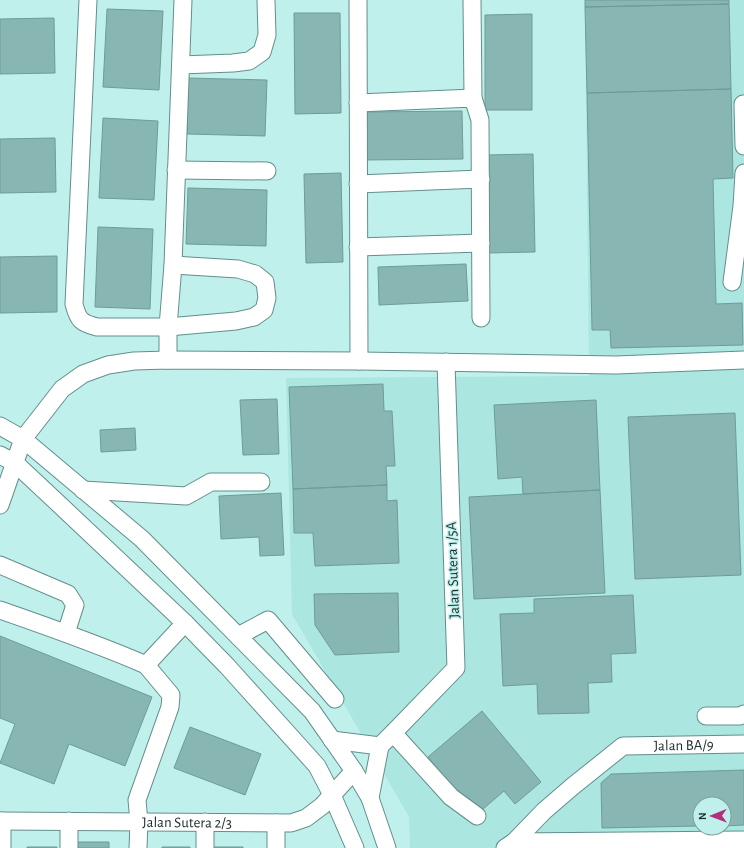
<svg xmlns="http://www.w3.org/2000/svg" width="744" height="848" font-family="'Alegreya Sans',sans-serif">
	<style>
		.built { fill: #abe6e1; fill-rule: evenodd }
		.building { fill: #88b6b2; stroke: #6e9c98 }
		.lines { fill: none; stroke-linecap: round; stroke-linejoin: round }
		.minor-casing { stroke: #628f8c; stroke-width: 19 }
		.minor { stroke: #fff; stroke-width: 17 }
		.labels { text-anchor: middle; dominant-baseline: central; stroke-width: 3; stroke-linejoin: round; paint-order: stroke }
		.street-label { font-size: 15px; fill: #1a2d2b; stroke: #c0f0ec }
	</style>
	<rect width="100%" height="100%" fill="#c0f0ec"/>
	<path class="built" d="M 585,0 L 744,0 L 744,848 L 410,848 L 409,817 L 292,614 L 286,378 L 589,376 ZM 700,804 L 724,804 L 724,828 L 700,828 Z"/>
	<path class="building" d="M 585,0 L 729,0 L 729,4 L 585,7 Z
		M 729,4 L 731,89 L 587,93 L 585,7 Z
		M 107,9 L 163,11 L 159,90 L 103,87 Z
		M 294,13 L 340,13 L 341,113 L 295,114 Z
		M 532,14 L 532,110 L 485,110 L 485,15 Z
		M 54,18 L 55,73 L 0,74 L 0,19 Z
		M 188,78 L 267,80 L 265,136 L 187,134 Z
		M 731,89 L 733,178 L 713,179 L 716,304 L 742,303 L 743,345 L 611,348 L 610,330 L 592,330 L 587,93 Z
		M 462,111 L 463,159 L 365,160 L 364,112 Z
		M 103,118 L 158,121 L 154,200 L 99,198 Z
		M 55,138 L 56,192 L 0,193 L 0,139 Z
		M 533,154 L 535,252 L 488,253 L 487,155 Z
		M 341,173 L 343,262 L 306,263 L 304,174 Z
		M 188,188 L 267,190 L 266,246 L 186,244 Z
		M 98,227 L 153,229 L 150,309 L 95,307 Z
		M 57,256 L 57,312 L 0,313 L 0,257 Z
		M 466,264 L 468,301 L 379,305 L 378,267 Z
		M 383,384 L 384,411 L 392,411 L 395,466 L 386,466 L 387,485 L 293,489 L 289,387 Z
		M 277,399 L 279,454 L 243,455 L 240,400 Z
		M 596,400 L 600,490 L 523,494 L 522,477 L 498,479 L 494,405 Z
		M 735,413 L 741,575 L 635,579 L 628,417 Z
		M 135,428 L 136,450 L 101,452 L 100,430 Z
		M 387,485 L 387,501 L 397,500 L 399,563 L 315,566 L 313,533 L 294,533 L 293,489 Z
		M 600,490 L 605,593 L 474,599 L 469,497 Z
		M 281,493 L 284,555 L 260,556 L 259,537 L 221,539 L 219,496 Z
		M 398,593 L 399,652 L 335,655 L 315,625 L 314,594 Z
		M 633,595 L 636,653 L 611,654 L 612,682 L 588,683 L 589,713 L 538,714 L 537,684 L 503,686 L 500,614 L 534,613 L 534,599 Z
		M 0,636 L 152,697 L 125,766 L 69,744 L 54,784 L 0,763 L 15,724 L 0,718 Z
		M 482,711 L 541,782 L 515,804 L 504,791 L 476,815 L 428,757 Z
		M 190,727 L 261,754 L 245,795 L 174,768 Z
		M 744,770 L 744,825 L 724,826 L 724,804 L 700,804 L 700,826 L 602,828 L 601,783 L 611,774 Z
		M 77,842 L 109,842 L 109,848 L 77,848 Z
		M 27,847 L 57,847 L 57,848 L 27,848 Z
		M 162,847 L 190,847 L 190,848 L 162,848 Z
		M 213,847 L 243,847 L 243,848 L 213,848 Z"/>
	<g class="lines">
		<defs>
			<g id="minor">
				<path d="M 88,0 L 74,304 C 78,320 81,323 97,327 L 168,327 L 236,321 L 254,317 L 264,310 L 267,298 L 265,282 L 255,274 L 238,269 L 173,265"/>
				<path d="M 358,0 L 359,361"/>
				<path d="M 472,0 L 473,98"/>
				<path d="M 181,65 L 233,63 L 249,61 L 262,52 L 267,35 L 266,0"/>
				<path d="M 358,103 L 473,98 L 480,120 L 481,318"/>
				<path d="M 743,104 L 744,146"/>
				<path d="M 176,170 L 267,171"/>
				<path d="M 358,184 L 481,179"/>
				<path d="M 358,247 L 481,243"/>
				<path d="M 732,282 L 742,206 L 744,173"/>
				<path d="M 168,360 L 168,327 L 173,265 L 183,0"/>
				<path d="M 0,426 L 23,439 L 142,539 L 312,711 L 354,771 L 370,798 L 387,848"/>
				<path d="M 0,455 L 15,463 L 61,506 L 185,623 L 227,666 L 317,766 L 332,795 L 355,848"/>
				<path d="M 83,490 L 186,496 L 211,482 L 261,482"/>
				<path d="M 0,505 L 23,439 L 62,389 L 83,374 L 108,365 L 134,361 L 168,360 L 359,361 L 616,365 L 744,360"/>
				<path d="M 0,565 L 68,594 L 75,605 L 66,633"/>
				<path d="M 0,610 C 49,627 98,644 146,665 L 185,623"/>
				<path d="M 238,636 L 268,620 L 335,699"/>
				<path d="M 706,716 L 740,716 L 744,714"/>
				<path d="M 393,733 L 451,797 L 477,816"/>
				<path d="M 332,740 L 380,746"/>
				<path d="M 380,746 L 393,733 L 456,668 L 446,362"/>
				<path d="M 370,798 L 380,746"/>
				<path id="s1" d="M 0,821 L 291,823 L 306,818 L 322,806 L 354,771"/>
				<path d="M 514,842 L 744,840"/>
				<path d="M 2,848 L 2,821"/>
				<path d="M 69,848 L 69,821"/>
				<path d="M 138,848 L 139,822 L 137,800 L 170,707 L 171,695 L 146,665"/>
				<path d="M 205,848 L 205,822"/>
				<path d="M 276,848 L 276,823"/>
				<path id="s2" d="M 505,848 L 514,842 L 544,811 L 573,786 L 623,746 L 744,744"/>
			</g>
		</defs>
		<use href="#minor" class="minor-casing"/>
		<use href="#minor" class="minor"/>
	</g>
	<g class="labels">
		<g class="street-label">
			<text transform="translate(453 570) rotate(-92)">Jalan Sutera 1/5A</text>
			<text stroke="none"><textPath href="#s2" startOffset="217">Jalan BA/9</textPath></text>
			<text stroke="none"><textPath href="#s1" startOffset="187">Jalan Sutera 2/3</textPath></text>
		</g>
	</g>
	<g transform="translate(712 816) rotate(269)"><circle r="19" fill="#c0f0ec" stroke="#7ea29f"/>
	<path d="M0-3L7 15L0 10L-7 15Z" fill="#b3317b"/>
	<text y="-6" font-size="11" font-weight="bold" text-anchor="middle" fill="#1a2d2b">N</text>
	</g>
</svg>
